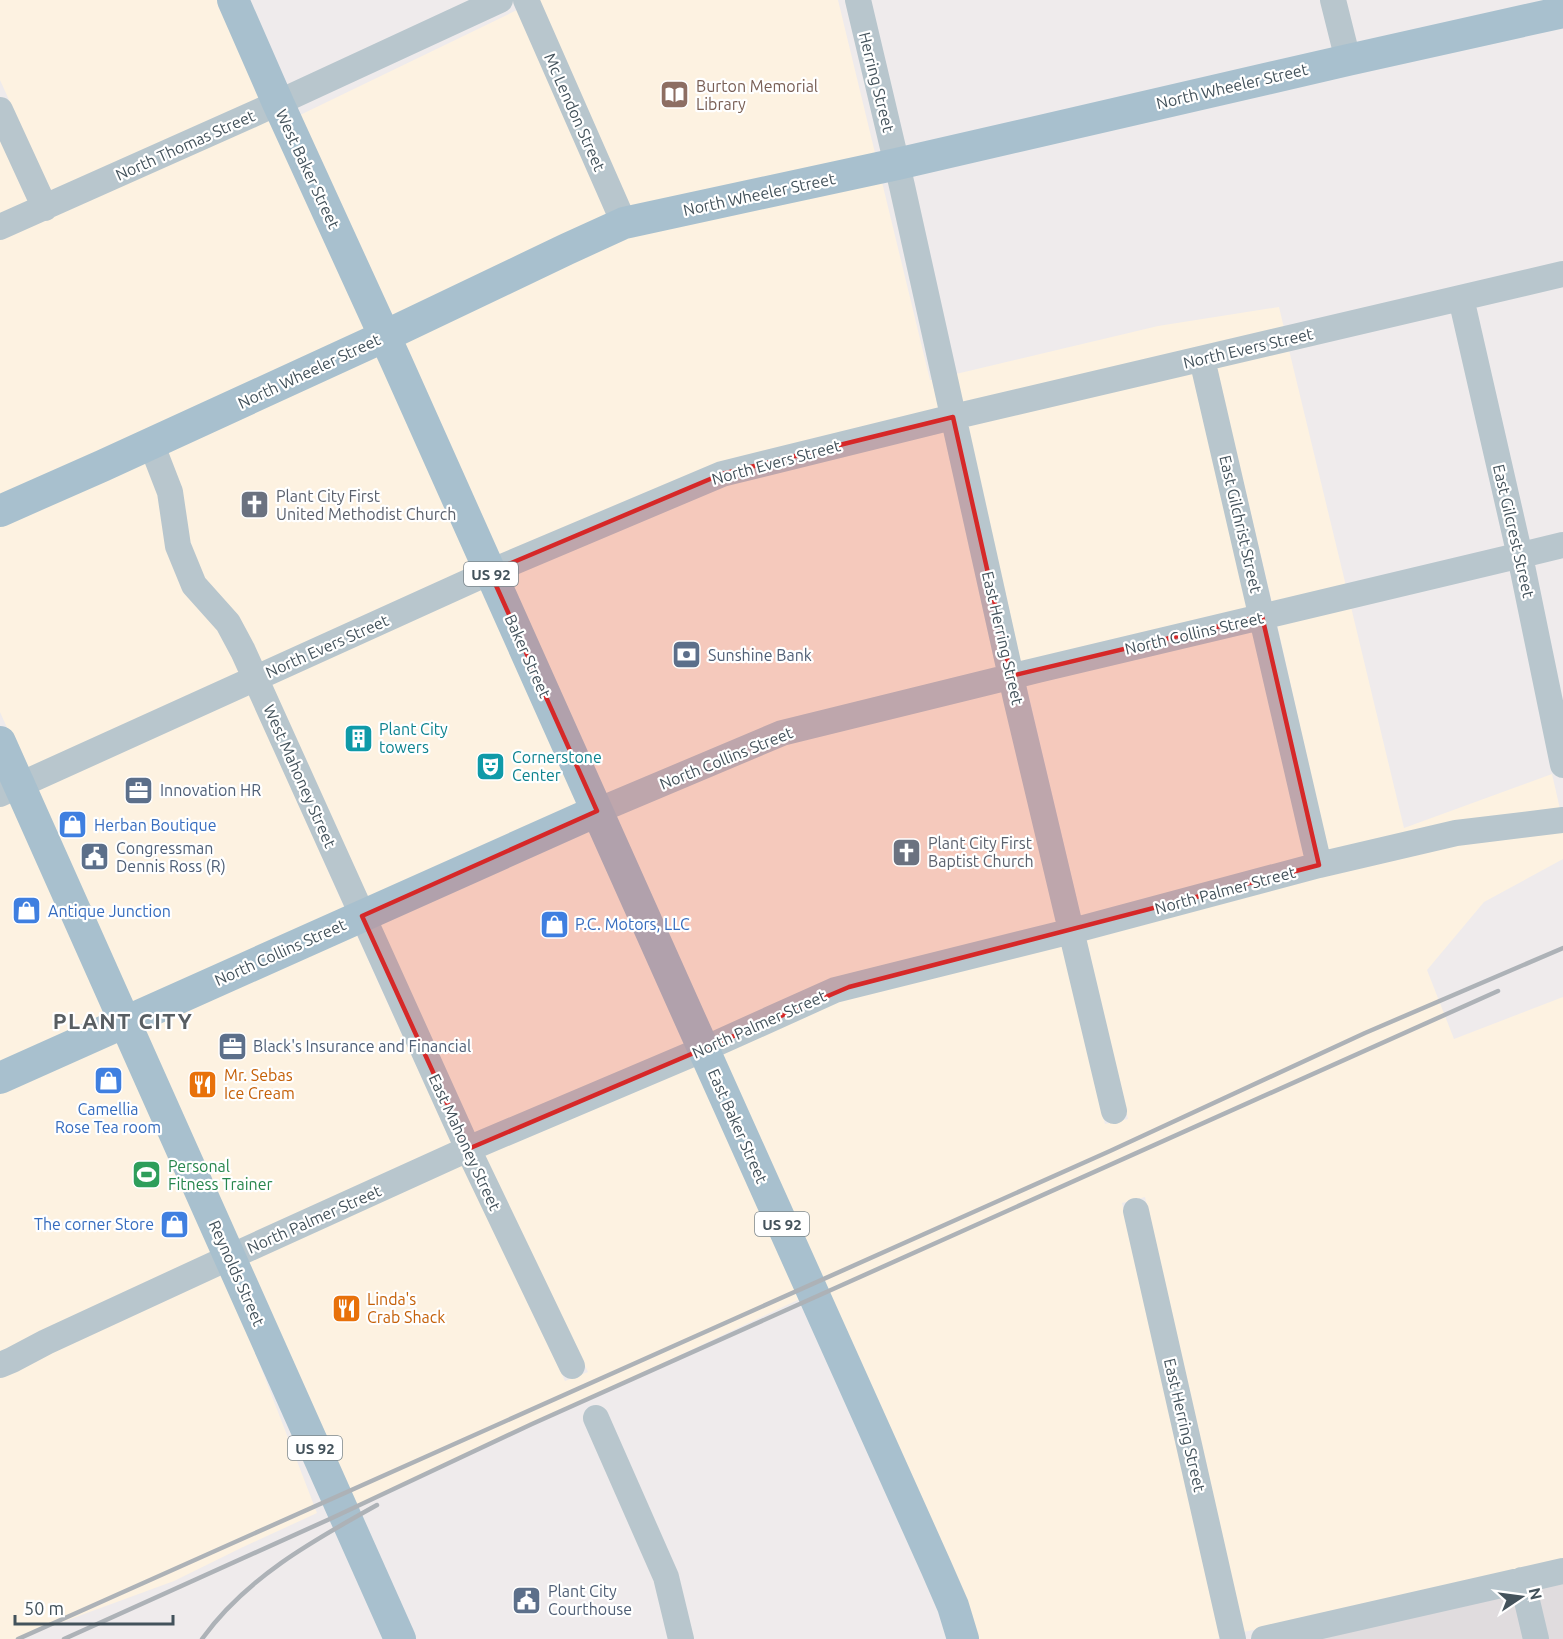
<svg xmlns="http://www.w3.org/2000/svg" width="1563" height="1639" font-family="Ubuntu,sans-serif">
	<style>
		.commercial { fill: #fdf2e1 }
		.education { fill: #e0dcde }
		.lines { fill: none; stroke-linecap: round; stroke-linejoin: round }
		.minor { stroke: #b8c6cd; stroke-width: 26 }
		.major { stroke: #a8c0ce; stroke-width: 32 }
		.rail { stroke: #adb2b7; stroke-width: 4.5 }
		.marked { fill: #d62828; fill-opacity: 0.2; stroke: #d62828; stroke-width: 4.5; stroke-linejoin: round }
		.labels { text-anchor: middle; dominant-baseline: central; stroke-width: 4.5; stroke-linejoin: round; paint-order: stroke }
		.shield { fill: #fff; stroke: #7b868c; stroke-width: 1.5 }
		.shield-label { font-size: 15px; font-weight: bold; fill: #43525b }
		.street-label { font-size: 16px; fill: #43525b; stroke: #fff }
		.education-label { font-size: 16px; fill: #785e54; stroke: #fff; text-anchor: start }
		.worship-label { font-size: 16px; fill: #5b616d; stroke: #fff; text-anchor: start }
		.service-label { font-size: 16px; fill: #4e5e75; stroke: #fff; text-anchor: start }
		.culture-label { font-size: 16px; fill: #0d838f; stroke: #fff; text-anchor: start }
		.shop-label { font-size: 16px; fill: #366cbe; stroke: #fff; text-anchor: start }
		.food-label { font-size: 16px; fill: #c56008; stroke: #fff; text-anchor: start }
		.leisure-label { font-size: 16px; fill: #27864d; stroke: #fff; text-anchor: start }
		.district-label { font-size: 22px; font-weight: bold; letter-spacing: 1.5px; fill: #585e62; stroke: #fff }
	</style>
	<rect width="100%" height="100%" fill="#efebec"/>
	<path class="commercial" d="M 0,0 L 218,0 L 260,99 L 51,193 L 0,80 Z
		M 539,0 L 838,0 L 876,157 L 631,210 Z
		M 517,10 L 608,218 L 392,321 L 298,116 Z
		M 268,119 L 370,332 L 0,498 L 0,239 Z
		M 0,139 L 29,203 L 0,215 Z
		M 881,178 L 930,380 L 932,380 L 939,409 L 497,557 L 401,341 L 627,234 Z
		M 1279,307 L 1284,328 L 963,403 L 956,374 L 1158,326 Z
		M 1289,350 L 1346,586 L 1272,603 L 1216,367 Z
		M 379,352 L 475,567 L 262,663 L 205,579 L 190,543 L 166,448 Z
		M 1193,372 L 1248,609 L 1021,663 L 967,424 Z
		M 944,430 L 997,669 L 604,797 L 506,577 L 726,484 Z
		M 144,459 L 217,629 L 240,673 L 26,770 L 0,712 L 0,522 Z
		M 484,586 L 582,806 L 368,901 L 271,683 Z
		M 1351,607 L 1404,828 L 1552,774 L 1560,809 L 1328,852 L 1277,624 Z
		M 1253,630 L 1305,858 L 1081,917 L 1026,684 Z
		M 1002,690 L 1057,923 L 710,1035 L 613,817 L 786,743 Z
		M 249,693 L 346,911 L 131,1007 L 35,790 Z
		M 13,801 L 109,1017 L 0,1066 L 0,806 Z
		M 591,826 L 688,1044 L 475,1134 L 377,921 Z
		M 1563,831 L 1563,859 L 1484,902 L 1427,970 L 1454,1039 L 1563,997 L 1563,1560 L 1244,1632 L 1145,1197 L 1122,1203 L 1220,1638 L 1215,1639 L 976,1639 L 719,1055 L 839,1000 L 1062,944 L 1105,1124 L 1128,1119 L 1086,938 L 1322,876 L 1458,844 Z
		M 355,931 L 452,1144 L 237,1242 L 140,1027 Z
		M 118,1037 L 214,1252 L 0,1353 L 0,1090 Z
		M 697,1064 L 802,1298 L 355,1507 L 246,1262 L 462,1164 L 565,1381 L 588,1372 L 484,1154 Z
		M 224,1272 L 317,1513 L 243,1547 L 174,1581 L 16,1639 L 0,1639 L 0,1376 Z"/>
	<path class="education" d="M 1563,1571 L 1563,1639 L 1264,1639 Z"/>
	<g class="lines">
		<path class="minor" d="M 526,0 L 624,223
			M 858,0 L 902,186 L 1016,699 L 1114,1111
			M 1333,0 L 1348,60
			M 0,110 L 45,208
			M 0,227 L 260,111 L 500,0
			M 1461,298 L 1520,556 L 1563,765
			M 1202,359 L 1319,865
			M 151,443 L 170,492 L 178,546 L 194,585 L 228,623 L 243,651 L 468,1149 L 572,1366
			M 0,794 L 490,572 L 722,474 L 953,417 L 1563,274
			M 597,811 L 782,733 L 1038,670 L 1563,545
			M 1136,1211 L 1233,1639
			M 0,1365 L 12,1360 L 46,1342 L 230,1257 L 468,1149 L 704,1049 L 835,990 L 1072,931 L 1319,865 L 1456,833 L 1563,820
			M 596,1418 L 666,1577 L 681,1639
			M 1522,1580 L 1536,1639
			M 1264,1639 L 1563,1571"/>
		<path class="major" d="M 233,0 L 278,103 L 396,361 L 690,1019 L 936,1567 L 953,1606 L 963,1639
			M 0,511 L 102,466 L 370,343 L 567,249 L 624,223 L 897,164 L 1348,60 L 1563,12
			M 0,742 L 400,1639
			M 0,1078 L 597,811"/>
		<path class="rail" d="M 18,1639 L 1110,1151 L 1365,1033 L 1563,948
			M 64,1639 L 332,1518 L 532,1424 L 1498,991
			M 202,1639 C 246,1578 312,1541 377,1505"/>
	</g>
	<path class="marked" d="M 953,417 L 1011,676 L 1262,616 L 1319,865 L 849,987 L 468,1149 L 362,916 L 597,811 L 490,572 L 722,474 Z"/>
	<defs>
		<symbol id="library-square" viewBox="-11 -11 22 22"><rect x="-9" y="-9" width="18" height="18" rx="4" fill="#8d6e63" stroke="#fff"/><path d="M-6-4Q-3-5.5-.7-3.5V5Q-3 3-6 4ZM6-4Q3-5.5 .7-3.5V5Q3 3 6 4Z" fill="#fff"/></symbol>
		<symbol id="church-square" viewBox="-11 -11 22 22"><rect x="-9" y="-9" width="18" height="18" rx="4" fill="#6b7280" stroke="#fff"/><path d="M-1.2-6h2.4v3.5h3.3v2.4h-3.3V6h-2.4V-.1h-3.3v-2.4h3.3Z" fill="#fff"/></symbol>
		<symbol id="bank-square" viewBox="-11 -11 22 22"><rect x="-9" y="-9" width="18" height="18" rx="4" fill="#5c6f8a" stroke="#fff"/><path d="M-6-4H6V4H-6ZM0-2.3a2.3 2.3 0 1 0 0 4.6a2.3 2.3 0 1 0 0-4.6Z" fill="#fff"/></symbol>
		<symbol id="building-square" viewBox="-11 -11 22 22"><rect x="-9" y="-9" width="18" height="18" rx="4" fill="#0f9aa8" stroke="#fff"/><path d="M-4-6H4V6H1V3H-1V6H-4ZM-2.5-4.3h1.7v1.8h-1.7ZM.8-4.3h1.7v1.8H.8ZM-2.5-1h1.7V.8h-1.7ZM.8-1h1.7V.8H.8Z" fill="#fff"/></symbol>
		<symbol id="theatre-square" viewBox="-11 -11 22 22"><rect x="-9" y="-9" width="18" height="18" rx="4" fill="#0f9aa8" stroke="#fff"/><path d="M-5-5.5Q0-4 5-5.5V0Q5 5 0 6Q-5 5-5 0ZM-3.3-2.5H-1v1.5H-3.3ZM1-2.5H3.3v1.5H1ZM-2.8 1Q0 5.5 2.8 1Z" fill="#fff"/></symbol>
		<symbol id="office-square" viewBox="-11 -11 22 22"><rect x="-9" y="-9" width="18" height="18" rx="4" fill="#5c6f8a" stroke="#fff"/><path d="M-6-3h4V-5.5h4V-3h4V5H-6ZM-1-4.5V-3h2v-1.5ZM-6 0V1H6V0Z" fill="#fff"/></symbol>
		<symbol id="shop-square" viewBox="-11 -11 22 22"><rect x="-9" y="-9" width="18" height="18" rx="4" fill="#3f7fe0" stroke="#fff"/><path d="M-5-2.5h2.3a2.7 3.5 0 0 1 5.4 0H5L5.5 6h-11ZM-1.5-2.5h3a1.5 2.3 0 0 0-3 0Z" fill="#fff"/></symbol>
		<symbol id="civic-square" viewBox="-11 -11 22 22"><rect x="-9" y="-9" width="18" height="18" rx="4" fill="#5c6f8a" stroke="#fff"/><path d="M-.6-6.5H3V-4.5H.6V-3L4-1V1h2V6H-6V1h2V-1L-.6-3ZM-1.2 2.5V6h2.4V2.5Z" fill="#fff"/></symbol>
		<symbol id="restaurant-square" viewBox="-11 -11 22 22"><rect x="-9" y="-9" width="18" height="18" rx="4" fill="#e8710a" stroke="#fff"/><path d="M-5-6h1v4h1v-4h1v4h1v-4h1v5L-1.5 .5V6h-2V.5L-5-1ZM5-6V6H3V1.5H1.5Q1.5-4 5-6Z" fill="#fff"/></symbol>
		<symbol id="stadium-square" viewBox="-11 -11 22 22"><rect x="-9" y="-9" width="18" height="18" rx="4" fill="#2e9e5b" stroke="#fff"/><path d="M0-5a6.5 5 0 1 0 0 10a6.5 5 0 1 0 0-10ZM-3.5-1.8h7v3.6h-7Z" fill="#fff"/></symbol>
	</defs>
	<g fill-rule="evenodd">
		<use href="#library-square" x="658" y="78" width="33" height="33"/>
		<use href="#church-square" x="238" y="488" width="33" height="33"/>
		<use href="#bank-square" x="670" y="638" width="33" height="33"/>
		<use href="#building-square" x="342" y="722" width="33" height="33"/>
		<use href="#theatre-square" x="474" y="750" width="33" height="33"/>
		<use href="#office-square" x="122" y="774" width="33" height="33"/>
		<use href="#shop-square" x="56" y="808" width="33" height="33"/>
		<use href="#church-square" x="890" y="836" width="33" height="33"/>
		<use href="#civic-square" x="78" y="840" width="33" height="33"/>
		<use href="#shop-square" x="10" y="894" width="33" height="33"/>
		<use href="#shop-square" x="538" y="908" width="33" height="33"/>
		<use href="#office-square" x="216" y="1030" width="33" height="33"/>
		<use href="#shop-square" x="92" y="1064" width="33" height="33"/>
		<use href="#restaurant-square" x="186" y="1068" width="33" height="33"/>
		<use href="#stadium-square" x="130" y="1158" width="33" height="33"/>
		<use href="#shop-square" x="158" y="1208" width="33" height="33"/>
		<use href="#restaurant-square" x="330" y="1292" width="33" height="33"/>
		<use href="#civic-square" x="510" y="1584" width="33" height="33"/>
	</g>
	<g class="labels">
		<g class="shield">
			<rect x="464" y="562" width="54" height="24" rx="4.5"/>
			<rect x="755" y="1212" width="54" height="24" rx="4.5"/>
			<rect x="288" y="1436" width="54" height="24" rx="4.5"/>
		</g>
		<g class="shield-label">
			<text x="491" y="574">US 92</text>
			<text x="782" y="1224">US 92</text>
			<text x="315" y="1448">US 92</text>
		</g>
		<g class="street-label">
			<text transform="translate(877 82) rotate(76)">Herring Street</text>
			<text transform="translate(1232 86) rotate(-13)">North Wheeler Street</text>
			<text transform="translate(575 112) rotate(66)">Mc Lendon Street</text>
			<text transform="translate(185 145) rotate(-24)">North Thomas Street</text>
			<text transform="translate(308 169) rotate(65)">West Baker Street</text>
			<text transform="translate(759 194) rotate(-12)">North Wheeler Street</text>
			<text transform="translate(1248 348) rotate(-13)">North Evers Street</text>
			<text transform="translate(309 371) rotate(-25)">North Wheeler Street</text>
			<text transform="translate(776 462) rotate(-15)">North Evers Street</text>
			<text transform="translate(1241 524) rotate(77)">East Gilchrist Street</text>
			<text transform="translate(1514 531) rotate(77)">East Gilcrest Street</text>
			<text transform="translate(1194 633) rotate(-13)">North Collins Street</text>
			<text transform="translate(1003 638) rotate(77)">East Herring Street</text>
			<text transform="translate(327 646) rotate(-24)">North Evers Street</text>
			<text transform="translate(528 656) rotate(66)">Baker Street</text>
			<text transform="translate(726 758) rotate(-22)">North Collins Street</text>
			<text transform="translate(300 776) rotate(66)">West Mahoney Street</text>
			<text transform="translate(1225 890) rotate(-15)">North Palmer Street</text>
			<text transform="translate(280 952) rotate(-24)">North Collins Street</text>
			<text transform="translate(759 1024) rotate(-24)">North Palmer Street</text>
			<text transform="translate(738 1126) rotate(66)">East Baker Street</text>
			<text transform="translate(465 1142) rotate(65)">East Mahoney Street</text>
			<text transform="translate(314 1219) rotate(-24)">North Palmer Street</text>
			<text transform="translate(237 1273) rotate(66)">Reynolds Street</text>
			<text transform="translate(1185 1425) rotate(77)">East Herring Street</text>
		</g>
		<g class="education-label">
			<text x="696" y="86">Burton Memorial<tspan x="696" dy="18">Library</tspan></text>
		</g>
		<g class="worship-label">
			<text x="276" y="496">Plant City First<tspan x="276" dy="18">United Methodist Church</tspan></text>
			<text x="928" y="843">Plant City First<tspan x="928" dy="18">Baptist Church</tspan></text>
		</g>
		<g class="service-label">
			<text x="708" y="655">Sunshine Bank</text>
			<text x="160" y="790">Innovation HR</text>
			<text x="116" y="848">Congressman<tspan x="116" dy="18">Dennis Ross (R)</tspan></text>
			<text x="253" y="1046">Black's Insurance and Financial</text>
			<text x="548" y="1591">Plant City<tspan x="548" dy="18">Courthouse</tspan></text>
		</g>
		<g class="culture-label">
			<text x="379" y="729">Plant City<tspan x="379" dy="18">towers</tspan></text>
			<text x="512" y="757">Cornerstone<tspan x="512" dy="18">Center</tspan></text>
		</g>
		<g class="shop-label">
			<text x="94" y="825">Herban Boutique</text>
			<text x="48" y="911">Antique Junction</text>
			<text x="575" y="924">P.C. Motors, LLC</text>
			<text x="108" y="1109" text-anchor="middle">Camellia<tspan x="108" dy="18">Rose Tea room</tspan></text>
			<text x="154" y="1224" text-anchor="end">The corner Store</text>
		</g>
		<g class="food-label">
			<text x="224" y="1075">Mr. Sebas<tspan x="224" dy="18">Ice Cream</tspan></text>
			<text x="367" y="1299">Linda's<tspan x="367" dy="18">Crab Shack</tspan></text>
		</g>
		<g class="leisure-label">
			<text x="168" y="1166">Personal<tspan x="168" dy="18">Fitness Trainer</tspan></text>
		</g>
		<g class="district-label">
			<text x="123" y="1020">PLANT CITY</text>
		</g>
	</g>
	<g transform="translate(1521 1597) rotate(77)" stroke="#ffffff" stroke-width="4.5" paint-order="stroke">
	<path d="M0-4.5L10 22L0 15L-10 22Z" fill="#43525b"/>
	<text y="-9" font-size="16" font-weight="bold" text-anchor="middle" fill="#43525b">N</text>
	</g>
	<path d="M15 1615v9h158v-9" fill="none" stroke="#43525b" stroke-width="3"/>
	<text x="24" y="1615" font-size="18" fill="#43525b" stroke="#ffffff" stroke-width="4.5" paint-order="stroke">50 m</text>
</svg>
